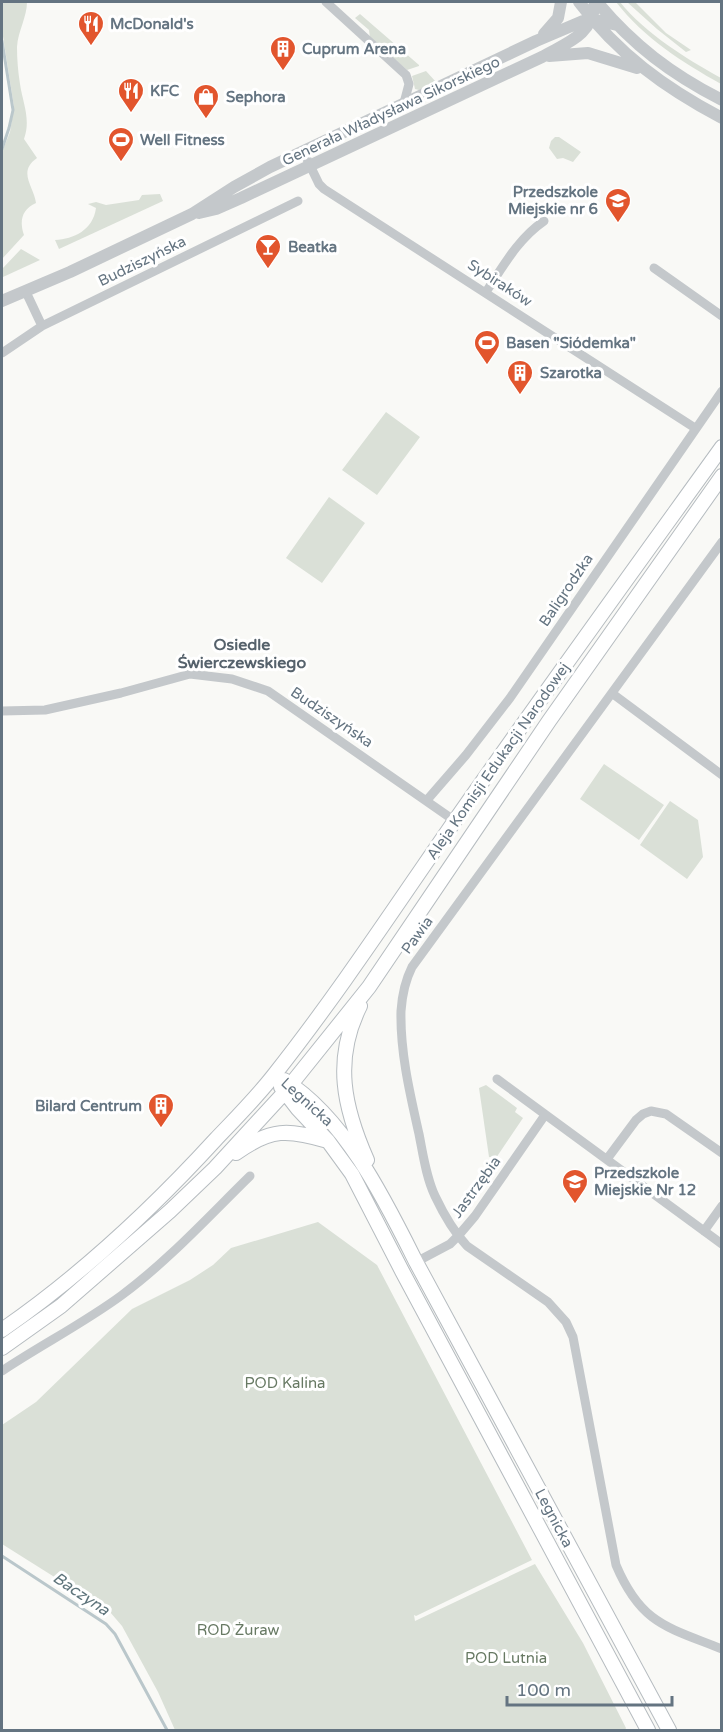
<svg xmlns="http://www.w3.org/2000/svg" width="723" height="1732" font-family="'Varela Round',sans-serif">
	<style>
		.green { fill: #dae0d7 }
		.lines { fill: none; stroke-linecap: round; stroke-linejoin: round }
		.stream { stroke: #bac7cb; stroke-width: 3 }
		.secondary-casing { stroke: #b6bcc0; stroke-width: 16 }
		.minor { stroke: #c4c8cb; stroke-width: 9 }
		.tertiary { stroke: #c4c8cb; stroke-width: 12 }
		.secondary { stroke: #fff; stroke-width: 14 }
		.labels { text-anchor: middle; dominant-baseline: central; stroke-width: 6; stroke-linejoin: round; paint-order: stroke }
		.poi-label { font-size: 15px; font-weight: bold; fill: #647481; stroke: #fff; text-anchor: start }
		.street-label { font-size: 15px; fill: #647481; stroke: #fff }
		.park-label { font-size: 15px; fill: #677963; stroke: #fff }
		.neighbourhood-label { font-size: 16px; font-weight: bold; fill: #56626c; stroke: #fff }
		.water-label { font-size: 16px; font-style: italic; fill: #5e747b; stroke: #fff }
	</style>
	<rect width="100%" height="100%" fill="#f9f9f6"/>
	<path class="green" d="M 2,2 L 27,2 C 27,17 18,31 17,47 C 17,59 18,72 20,84 C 23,104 31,119 24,139 L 37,158 C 17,172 34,186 36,203 C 22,209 19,221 24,235 L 2,259 L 2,152 L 10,132 L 14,107 L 2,30 Z
		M 616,2 L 620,2 C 646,34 685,58 721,78 L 721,84 C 682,62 644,38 616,2 Z
		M 627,2 L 635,2 L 666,33 L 691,50 L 686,52 L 657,29 Z
		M 360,14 L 419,65 L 419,66 L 407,70 L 370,38 L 369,30 L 355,18 Z
		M 426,71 L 436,82 L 419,90 L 415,89 L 412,76 Z
		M 555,137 L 559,137 L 581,152 L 573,162 L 563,158 L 557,159 L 549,148 L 551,141 Z
		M 160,194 L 163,201 L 59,249 L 55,240 C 74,239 93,230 96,208 L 88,204 L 96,202 L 106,205 L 139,200 L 142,195 Z
		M 21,249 L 40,260 L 3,277 L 3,268 Z
		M 386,412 L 420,437 L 377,495 L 342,470 Z
		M 329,497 L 365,523 L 322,583 L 286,558 Z
		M 604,764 L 664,805 L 639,840 L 580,799 Z
		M 670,801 L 698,820 L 703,857 L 687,879 L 640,845 Z
		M 486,1085 L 517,1108 L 515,1112 L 523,1118 L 496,1158 L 489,1157 L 479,1088 Z
		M 318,1222 L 377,1265 L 532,1560 L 416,1616 L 414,1615 L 415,1621 L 535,1564 L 583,1643 L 626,1728 L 625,1730 L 175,1730 L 158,1692 L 122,1626 L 110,1612 L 2,1544 L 2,1425 L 36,1402 L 132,1309 L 190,1280 L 213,1265 L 231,1248 Z"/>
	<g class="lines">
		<path class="stream" d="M 2,41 L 13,110 L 9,128 L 2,149
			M 2,1556 L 106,1624 L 115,1634 L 167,1730"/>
		<defs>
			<path id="secondary" d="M 360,1006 C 333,1060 344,1108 367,1160
				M 284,1080 C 345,1118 385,1200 416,1262 L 669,1730
				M 281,1087 L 298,1109 L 328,1141 L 352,1174 L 402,1271 L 648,1730
				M 236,1153 C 271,1128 288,1129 328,1141
				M 2,1330 C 80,1276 152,1209 216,1139 C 236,1118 256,1098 274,1075 C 338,994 395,907 454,822 C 542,696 632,572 722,447
				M 2,1348 L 61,1306 L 170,1211 L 215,1168 L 284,1093 L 369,987 L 549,721 L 722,476"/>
		</defs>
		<use href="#secondary" class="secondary-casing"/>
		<path class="minor" d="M 326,2 L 406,75 L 409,84 L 404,103
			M 303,151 L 319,184 L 324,189 L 695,428
			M 654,268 L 722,316
			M 26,292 L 42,326
			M 486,292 C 504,265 518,239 544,221
			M 2,353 L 42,326 L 298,201
			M 722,542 L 412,967 C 405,981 402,996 401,1011 C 400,1052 410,1094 419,1134 C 423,1154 426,1177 435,1196 C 443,1213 454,1232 467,1246 L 548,1302 L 566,1322 L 573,1337 L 616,1565 C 641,1624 667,1627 722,1649
			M 613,694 L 722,775
			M 2,711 L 45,710 L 121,693 L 190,674 L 232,679 L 268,691 L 455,821
			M 427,800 L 466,755 L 510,698 L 722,391
			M 497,1079 L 722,1244
			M 607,1159 L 636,1120 L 643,1114 L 651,1111 L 666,1114 L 722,1153
			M 704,1231 L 722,1206
			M 416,1262 L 450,1244 L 458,1236 L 475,1216 L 545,1115
			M 2,1371 C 41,1345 84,1323 122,1295 C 169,1260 209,1216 250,1176"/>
		<path class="tertiary" d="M 579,2 C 617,53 665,88 722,118
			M 597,2 C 633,45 671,74 722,100
			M 544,34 L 558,18 L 561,2
			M 549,56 L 588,53 L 637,68
			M 199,213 L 216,209 L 241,198 L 542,57 C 568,42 592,36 595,2
			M 2,301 L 70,272 L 192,214 L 234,187 L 270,167 L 536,41 L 583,21 L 592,19 L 617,25"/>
		<use href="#secondary" class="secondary"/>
	</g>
	<defs>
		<symbol id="restaurant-pin" viewBox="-11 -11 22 30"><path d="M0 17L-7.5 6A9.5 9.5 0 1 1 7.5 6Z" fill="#e2552d" stroke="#fff"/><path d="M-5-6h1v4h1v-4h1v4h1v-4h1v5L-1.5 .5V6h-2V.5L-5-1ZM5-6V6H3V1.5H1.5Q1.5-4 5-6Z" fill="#fff"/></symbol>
		<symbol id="building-pin" viewBox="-11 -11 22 30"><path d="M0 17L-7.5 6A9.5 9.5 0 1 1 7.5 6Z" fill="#e2552d" stroke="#fff"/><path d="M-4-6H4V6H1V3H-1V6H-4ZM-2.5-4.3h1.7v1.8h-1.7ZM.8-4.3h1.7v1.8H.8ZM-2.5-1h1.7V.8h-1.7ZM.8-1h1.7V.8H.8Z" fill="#fff"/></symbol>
		<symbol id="shop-pin" viewBox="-11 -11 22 30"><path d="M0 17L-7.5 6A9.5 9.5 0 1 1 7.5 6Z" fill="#e2552d" stroke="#fff"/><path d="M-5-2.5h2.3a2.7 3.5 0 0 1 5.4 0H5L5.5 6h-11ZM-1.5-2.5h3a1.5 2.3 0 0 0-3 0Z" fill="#fff"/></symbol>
		<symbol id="stadium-pin" viewBox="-11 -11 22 30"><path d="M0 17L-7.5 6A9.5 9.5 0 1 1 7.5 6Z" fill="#e2552d" stroke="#fff"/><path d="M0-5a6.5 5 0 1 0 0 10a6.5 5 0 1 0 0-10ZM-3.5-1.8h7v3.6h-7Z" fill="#fff"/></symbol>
		<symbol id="school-pin" viewBox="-11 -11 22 30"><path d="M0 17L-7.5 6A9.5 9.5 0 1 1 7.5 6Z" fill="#e2552d" stroke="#fff"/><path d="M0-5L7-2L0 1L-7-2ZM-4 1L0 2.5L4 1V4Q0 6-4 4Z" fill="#fff"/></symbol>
		<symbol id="bar-pin" viewBox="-11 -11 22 30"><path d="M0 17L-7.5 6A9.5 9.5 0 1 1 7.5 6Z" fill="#e2552d" stroke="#fff"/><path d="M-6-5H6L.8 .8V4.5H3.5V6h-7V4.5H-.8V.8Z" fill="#fff"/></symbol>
	</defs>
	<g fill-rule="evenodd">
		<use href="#restaurant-pin" x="76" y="9" width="30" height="40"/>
		<use href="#building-pin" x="268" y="34" width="30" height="40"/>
		<use href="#restaurant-pin" x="116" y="76" width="30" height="40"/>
		<use href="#shop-pin" x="191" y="82" width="30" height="40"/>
		<use href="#stadium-pin" x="106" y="125" width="30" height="40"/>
		<use href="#school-pin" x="603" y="186" width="30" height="40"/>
		<use href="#bar-pin" x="253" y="232" width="30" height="40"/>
		<use href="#stadium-pin" x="472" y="328" width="30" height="40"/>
		<use href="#building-pin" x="505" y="358" width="30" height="40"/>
		<use href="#building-pin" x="146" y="1091" width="30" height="40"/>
		<use href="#school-pin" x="560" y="1167" width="30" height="40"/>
	</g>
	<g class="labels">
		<g class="poi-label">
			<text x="110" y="24">McDonald's</text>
			<text x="302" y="49">Cuprum Arena</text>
			<text x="150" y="91">KFC</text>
			<text x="226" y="97">Sephora</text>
			<text x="140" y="140">Well Fitness</text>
			<text x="598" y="192" text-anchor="end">Przedszkole<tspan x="598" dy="17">Miejskie nr 6</tspan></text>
			<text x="288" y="247">Beatka</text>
			<text x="506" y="343">Basen "Siódemka"</text>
			<text x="540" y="373">Szarotka</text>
			<text x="142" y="1106" text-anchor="end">Bilard Centrum</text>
			<text x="594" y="1173">Przedszkole<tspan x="594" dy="17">Miejskie Nr 12</tspan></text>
		</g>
		<g class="street-label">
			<text transform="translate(391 111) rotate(-25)">Generała Władysława Sikorskiego</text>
			<text transform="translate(142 261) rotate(-26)">Budziszyńska</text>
			<text transform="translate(500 283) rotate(33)">Sybiraków</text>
			<text transform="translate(566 590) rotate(-56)">Baligrodzka</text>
			<text transform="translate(332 717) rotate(34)">Budziszyńska</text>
			<text transform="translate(498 761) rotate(-55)">Aleja Komisji Edukacji Narodowej</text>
			<text transform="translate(417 935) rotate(-54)">Pawia</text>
			<text transform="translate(307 1102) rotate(42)">Legnicka</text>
			<text transform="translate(476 1187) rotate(-54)">Jastrzębia</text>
			<text transform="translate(554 1518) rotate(62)">Legnicka</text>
		</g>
		<g class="park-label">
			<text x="285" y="1383">POD Kalina</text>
			<text x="238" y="1630">ROD Żuraw</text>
			<text x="506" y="1658">POD Lutnia</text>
		</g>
		<g class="neighbourhood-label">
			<text x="242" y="645">Osiedle<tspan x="242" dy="18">Świerczewskiego</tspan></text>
		</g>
		<g class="water-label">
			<text transform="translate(81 1594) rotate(34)">Baczyna</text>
		</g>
	</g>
	<rect width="723" height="1732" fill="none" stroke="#647481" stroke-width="6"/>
	<path d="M507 1696v9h165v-9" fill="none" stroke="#647481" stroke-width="3"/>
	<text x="516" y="1696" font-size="18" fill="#647481" stroke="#ffffff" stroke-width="4.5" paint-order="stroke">100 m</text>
</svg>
